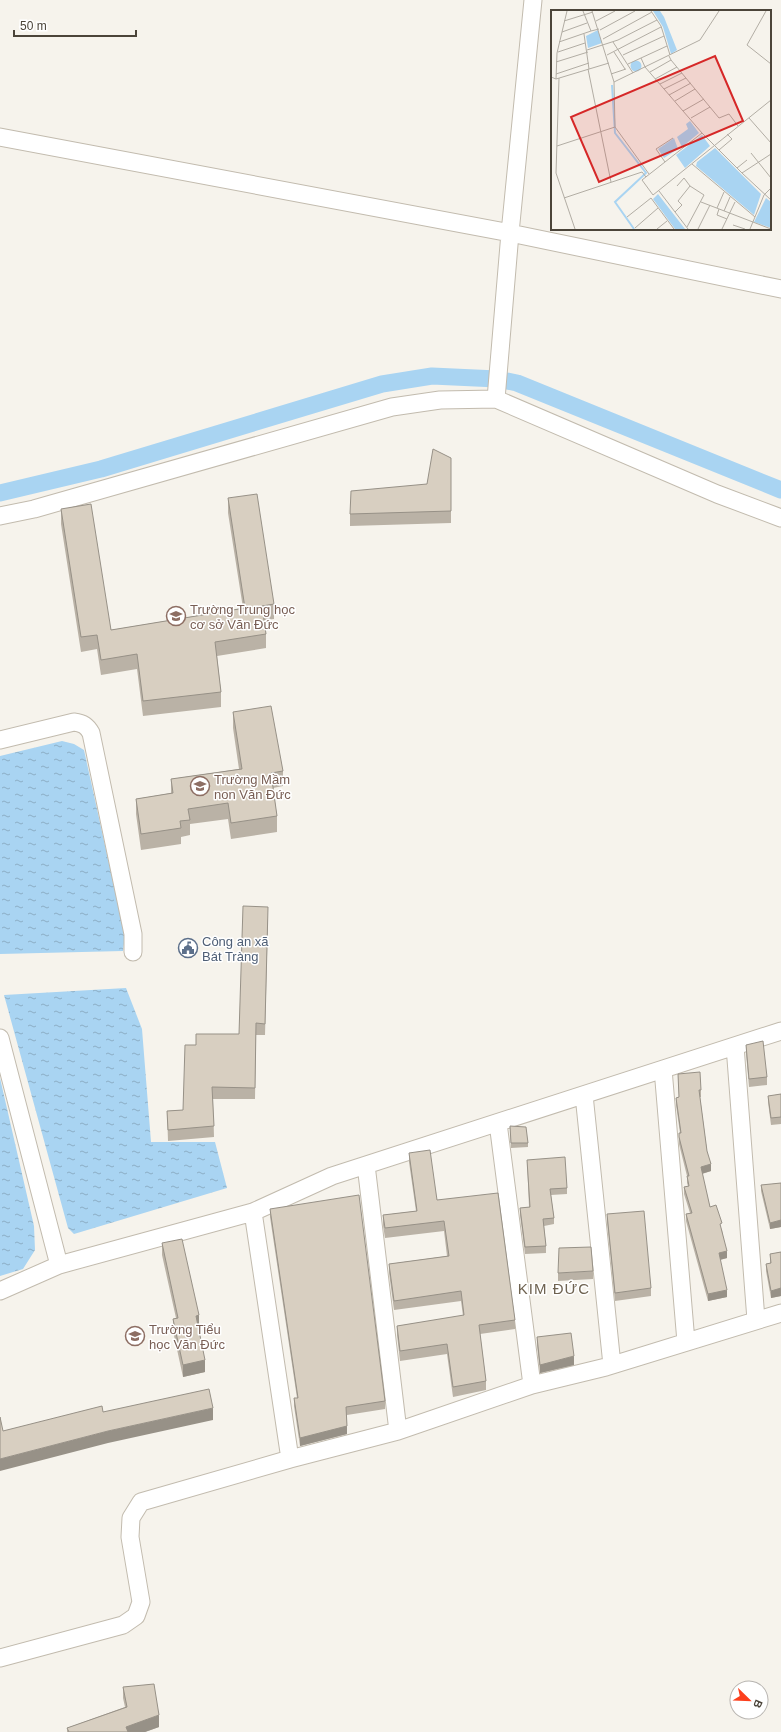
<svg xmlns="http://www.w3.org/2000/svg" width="781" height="1732" font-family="Arial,sans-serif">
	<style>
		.water { fill: url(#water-ripples) }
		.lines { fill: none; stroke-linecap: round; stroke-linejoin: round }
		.canal { stroke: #a9d4f2; stroke-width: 17 }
		.street-casing { stroke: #c2bbae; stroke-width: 19 }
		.street { stroke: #fff; stroke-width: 17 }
		.wall { fill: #bab2a6 }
		.shaded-wall { fill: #979187 }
		.building { fill: #d8cfc1; stroke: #979187 }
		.labels { text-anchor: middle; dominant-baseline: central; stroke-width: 3; stroke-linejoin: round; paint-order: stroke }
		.education-label { font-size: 13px; fill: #785e54; stroke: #fff; text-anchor: start }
		.service-label { font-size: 13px; fill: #4e5e75; stroke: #fff; text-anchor: start }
		.quarter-label { font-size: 15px; letter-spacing: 1px; fill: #6e6250; stroke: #fff }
		.inset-river { fill: none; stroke: #a9d4f2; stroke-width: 2 }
		.inset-road { fill: none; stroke: #b2ada4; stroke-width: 1 }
		.view { fill: #d62828; fill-opacity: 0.15; stroke: #d62828; stroke-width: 2 }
		.inset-edge { fill: none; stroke: #4b4439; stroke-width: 2 }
	</style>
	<defs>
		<pattern id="water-ripples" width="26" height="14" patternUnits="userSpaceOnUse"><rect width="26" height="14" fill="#a9d4f2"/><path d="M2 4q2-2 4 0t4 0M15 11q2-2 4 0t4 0" fill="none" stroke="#8caec5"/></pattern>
	</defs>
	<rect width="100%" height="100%" fill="#f6f3ec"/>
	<path class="water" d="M 62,741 L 74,744 L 84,750 L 125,936 L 123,951 L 0,954 L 0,756 Z
		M 126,988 L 142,1029 L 151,1142 L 215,1142 L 227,1188 L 74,1234 L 68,1228 L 4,995 Z
		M 0,1078 L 34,1226 L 35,1250 L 23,1269 L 0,1276 Z"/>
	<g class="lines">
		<path class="canal" d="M 0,493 L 101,469 L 382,384 L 432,376 L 497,379 L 517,383 L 781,490"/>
		<defs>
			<path id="street" d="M 0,137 L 510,233 L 781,289
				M 496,399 L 510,233 L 533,0
				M 0,516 L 34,509 L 392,407 L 440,400 L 496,399 L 717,494 L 781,518
				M 0,740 L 74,722 C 83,723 87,726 91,733 L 133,934 L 133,952
				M 0,1038 L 59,1265
				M 735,1046 L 756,1320
				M 663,1069 L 686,1342
				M 584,1095 L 612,1365
				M 498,1123 L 532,1385
				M 366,1165 L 398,1431
				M 253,1212 L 290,1459
				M 0,1291 L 59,1265 L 253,1212 L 332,1176 L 781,1031
				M 0,1658 L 123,1625 L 136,1616 L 141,1602 L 130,1537 L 131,1518 L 141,1502 L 290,1459 L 398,1431 L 532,1385 L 606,1367 L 781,1313"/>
		</defs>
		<use href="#street" class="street-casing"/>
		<use href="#street" class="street"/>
	</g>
	<path class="wall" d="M 451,458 L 451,523 L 350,526 L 350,514 L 427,484 Z
		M 228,498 L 274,604 L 274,619 L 264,620 L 266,634 L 266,648 L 217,656 L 221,692 L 221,707 L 143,716 L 137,669 L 101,675 L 97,649 L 81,652 L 61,524 L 61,509 L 111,630 L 243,608 L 228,513 Z
		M 233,712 L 283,771 L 283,786 L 273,788 L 277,816 L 277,832 L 231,839 L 228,819 L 190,824 L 190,835 L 181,837 L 181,844 L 141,850 L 136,814 L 136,799 L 171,793 L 171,779 L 239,769 L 233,728 Z
		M 268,918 L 265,1035 L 256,1035 L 255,1099 L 213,1099 L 214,1137 L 168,1141 L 167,1111 L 183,1110 L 196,1045 L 239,1034 Z
		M 746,1045 L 767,1077 L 767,1085 L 749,1087 L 746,1053 Z
		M 678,1074 L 701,1090 L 701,1097 L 700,1097 L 707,1151 L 711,1171 L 702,1174 L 710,1207 L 722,1230 L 727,1258 L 720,1260 L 727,1297 L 708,1301 L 686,1221 L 686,1214 L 690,1213 L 684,1194 L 684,1187 L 688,1186 L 687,1183 L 687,1176 L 679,1144 L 679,1133 L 680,1133 L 676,1105 L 676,1098 L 679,1097 Z
		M 781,1094 L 781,1124 L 771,1125 L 768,1102 L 768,1096 Z
		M 510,1126 L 528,1143 L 528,1147 L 511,1148 Z
		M 409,1153 L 437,1200 L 515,1320 L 515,1329 L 480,1334 L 486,1381 L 486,1390 L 453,1397 L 447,1354 L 400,1361 L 397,1335 L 397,1326 L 463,1316 L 461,1301 L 394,1310 L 389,1273 L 389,1264 L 447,1256 L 444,1231 L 385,1238 L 383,1225 L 383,1215 L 416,1211 L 409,1162 Z
		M 527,1160 L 567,1188 L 567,1194 L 551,1195 L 554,1218 L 554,1224 L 544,1226 L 546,1246 L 546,1253 L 525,1254 L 520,1215 L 520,1208 L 529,1207 Z
		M 781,1183 L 781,1227 L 770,1229 L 761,1191 L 761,1185 Z
		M 270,1209 L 385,1401 L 385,1409 L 347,1415 L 347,1434 L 300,1446 L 294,1406 L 294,1398 L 297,1398 L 270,1217 Z
		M 607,1214 L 651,1288 L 651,1296 L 615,1301 L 607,1222 Z
		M 162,1243 L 199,1327 L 198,1328 L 205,1372 L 183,1377 L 173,1331 L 173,1319 L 176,1318 L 162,1255 Z
		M 781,1252 L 781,1296 L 771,1298 L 766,1271 L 766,1264 L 770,1263 L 770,1254 Z
		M 593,1271 L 593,1279 L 558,1281 L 558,1273 Z
		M 537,1337 L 574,1365 L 540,1373 L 537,1345 Z
		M 123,1687 L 159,1727 L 145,1732 L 67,1732 L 67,1728 L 125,1707 L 123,1698 Z"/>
	<path class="shaded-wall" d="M 711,1164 L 711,1171 L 701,1174 L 701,1167 Z
		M 781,1220 L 781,1227 L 770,1229 L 770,1223 Z
		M 727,1251 L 727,1258 L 719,1260 L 719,1253 Z
		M 781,1288 L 781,1296 L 771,1298 L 771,1291 Z
		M 727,1290 L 727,1297 L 708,1301 L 708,1294 Z
		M 199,1315 L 199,1327 L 196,1328 L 196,1316 Z
		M 574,1356 L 574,1365 L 540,1373 L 540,1365 Z
		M 205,1360 L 205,1372 L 183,1377 L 183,1365 Z
		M 213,1408 L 213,1420 L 108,1443 L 0,1471 L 0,1459 L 108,1431 Z
		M 347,1426 L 347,1434 L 300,1446 L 300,1438 Z
		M 159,1715 L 159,1727 L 145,1732 L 126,1732 L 126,1727 Z"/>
	<path class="building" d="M 433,449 L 451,458 L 451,511 L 350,514 L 351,491 L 427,484 Z
		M 257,494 L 274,604 L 262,606 L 266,634 L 215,642 L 221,692 L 143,701 L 137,654 L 101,660 L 97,635 L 81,637 L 61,509 L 91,504 L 111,630 L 245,608 L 228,498 Z
		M 271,706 L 283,771 L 271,773 L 277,816 L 231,823 L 228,803 L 188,809 L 190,820 L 180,821 L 181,828 L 141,834 L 136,799 L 173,793 L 171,779 L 242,769 L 233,712 Z
		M 243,906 L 268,907 L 265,1024 L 256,1023 L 255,1088 L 212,1087 L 214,1126 L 168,1130 L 167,1111 L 183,1110 L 185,1045 L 196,1045 L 196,1034 L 239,1034 Z
		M 763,1041 L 767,1077 L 749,1079 L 746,1045 Z
		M 700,1072 L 701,1090 L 699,1090 L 707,1151 L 711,1164 L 701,1167 L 710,1207 L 716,1205 L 722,1223 L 720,1224 L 727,1251 L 719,1253 L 727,1290 L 708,1294 L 686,1214 L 692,1213 L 684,1187 L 689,1186 L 687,1176 L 689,1176 L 679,1137 L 679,1133 L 681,1133 L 676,1098 L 679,1097 L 678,1074 Z
		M 781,1094 L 781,1117 L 771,1118 L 768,1096 Z
		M 510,1126 L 526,1127 L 528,1143 L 511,1143 Z
		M 430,1150 L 437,1200 L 498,1193 L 515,1320 L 479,1325 L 486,1381 L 453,1387 L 447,1344 L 400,1351 L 397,1326 L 464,1315 L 461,1291 L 394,1301 L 389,1264 L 449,1256 L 444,1221 L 385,1228 L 383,1215 L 417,1211 L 409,1153 Z
		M 565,1157 L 567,1188 L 550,1189 L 554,1218 L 543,1219 L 546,1246 L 525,1247 L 520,1208 L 530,1207 L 527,1160 Z
		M 781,1183 L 781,1220 L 770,1223 L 761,1185 Z
		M 359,1195 L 385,1401 L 346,1407 L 347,1426 L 300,1438 L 294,1398 L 298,1398 L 270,1209 Z
		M 644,1211 L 651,1288 L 615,1293 L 607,1214 Z
		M 182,1239 L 199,1315 L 196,1316 L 205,1360 L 183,1365 L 173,1319 L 178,1318 L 162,1243 Z
		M 591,1247 L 593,1271 L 558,1273 L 559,1248 Z
		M 781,1252 L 781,1288 L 771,1291 L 766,1264 L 771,1263 L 770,1254 Z
		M 571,1333 L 574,1356 L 540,1365 L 537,1337 Z
		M 209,1389 L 213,1408 L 108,1431 L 0,1459 L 0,1417 L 3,1431 L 102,1406 L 103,1412 Z
		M 154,1684 L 159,1715 L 126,1727 L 128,1732 L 69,1732 L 67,1728 L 127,1707 L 123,1687 Z"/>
	<defs>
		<symbol id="school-ring" viewBox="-11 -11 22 22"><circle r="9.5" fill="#fff" stroke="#8d6e63" stroke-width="1.5"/><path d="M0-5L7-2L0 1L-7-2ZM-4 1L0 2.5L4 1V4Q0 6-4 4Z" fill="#8d6e63"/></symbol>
		<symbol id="civic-ring" viewBox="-11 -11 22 22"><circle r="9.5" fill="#fff" stroke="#5c6f8a" stroke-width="1.5"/><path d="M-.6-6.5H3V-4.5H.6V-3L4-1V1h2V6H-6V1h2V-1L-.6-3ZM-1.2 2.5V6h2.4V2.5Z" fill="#5c6f8a"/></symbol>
	</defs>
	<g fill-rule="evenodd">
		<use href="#school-ring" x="165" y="605" width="22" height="22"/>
		<use href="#school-ring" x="189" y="775" width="22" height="22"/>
		<use href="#civic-ring" x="177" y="937" width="22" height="22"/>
		<use href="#school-ring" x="124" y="1325" width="22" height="22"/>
	</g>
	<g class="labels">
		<g class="education-label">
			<text x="190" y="609">Trường Trung học<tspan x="190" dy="15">cơ sở Văn Đức</tspan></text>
			<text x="214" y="779">Trường Mầm<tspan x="214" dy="15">non Văn Đức</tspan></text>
			<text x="149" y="1329">Trường Tiểu<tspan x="149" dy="15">học Văn Đức</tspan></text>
		</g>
		<g class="service-label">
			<text x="202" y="941">Công an xã<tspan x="202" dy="15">Bát Tràng</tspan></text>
		</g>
		<g class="quarter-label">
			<text x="554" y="1288">KIM ĐỨC</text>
		</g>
	</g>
	<g transform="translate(551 10)">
		<rect width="220" height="220" fill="#f6f3ec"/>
		<path d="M 102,1 L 109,1 L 113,7 L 126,40 L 120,44 L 112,17 ZM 47,20 L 51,33 L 37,38 L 35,26 ZM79.5 56a5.5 5.5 0 1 1 11 0a5.5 5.5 0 1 1-11 0ZM 139,111 L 148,123 L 131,137 L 126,127 L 137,119 L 135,114 ZM 151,125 L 159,136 L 134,158 L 125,145 ZM 123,128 L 127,139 L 113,148 L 107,139 ZM 164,138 L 210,184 L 203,205 L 145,156 L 146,152 ZM 107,184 L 134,219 L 124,219 L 102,189 ZM 215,188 L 220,192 L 220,218 L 203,212 Z" fill="#a9d4f2"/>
		<path class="inset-river" d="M 61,75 L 64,123 L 95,163 L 64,192 L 83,219"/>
		<path class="inset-road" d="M 32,1 L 40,21 L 48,19M 41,1 L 63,72 L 64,117 L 98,164M 100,1 L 110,16 L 119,45M 215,1 L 196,35 L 220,54M 13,11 L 42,2M 45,11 L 64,1M 49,20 L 84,1M 11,22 L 36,13M 33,24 L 38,59M 52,29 L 101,2M 8,32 L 40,21M 62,32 L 82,63M 36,40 L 67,30 L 106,10M 7,42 L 34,33M 63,42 L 74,59M 56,45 L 110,17M 72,45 L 113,26M 90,48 L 94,57 L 151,123 L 191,163 L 220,144M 120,50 L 168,108 L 178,104 L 187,116M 5,52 L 37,42M 77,54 L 116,36M 37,59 L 60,172M 99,62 L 120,50 L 118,46M 5,64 L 38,53M 60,64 L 75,59M 0,67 L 5,69 L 58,53M 8,68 L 5,163 L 24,219M 5,69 L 6,43 L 16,1M 104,69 L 126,57M 63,72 L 149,30 L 168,1M 109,74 L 131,63M 113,79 L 135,68M 118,85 L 140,73M 124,91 L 144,79M 132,101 L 153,89M 140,108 L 159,97M 198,108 L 220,133M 151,123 L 91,170 L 102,185 L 220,90M 6,136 L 64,117M 168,140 L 181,129 L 176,124M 200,143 L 220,168M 114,152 L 105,139 L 122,128M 141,154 L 204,207M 186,158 L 196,150M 191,163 L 220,190M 126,176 L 133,168 L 139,176 L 153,185 L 136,217M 108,181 L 137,219M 13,188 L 91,162 L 95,167M 150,192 L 220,219M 166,198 L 173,182M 168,199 L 166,205 L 176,209M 173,201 L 179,187M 124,202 L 131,195 L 127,191 L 139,176M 76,207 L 100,188 L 123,219M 182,215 L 194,219M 84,218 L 107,198M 106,219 L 116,211M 147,219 L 159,195M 171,219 L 184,192M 199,219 L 213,185 L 220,178"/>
		<path class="view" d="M 164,46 L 192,111 L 48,172 L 20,107 Z"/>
		<rect width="220" height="220" class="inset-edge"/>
	</g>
	<g transform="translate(749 1700) rotate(113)"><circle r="19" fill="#ffffff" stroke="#b7b4b0"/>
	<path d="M0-3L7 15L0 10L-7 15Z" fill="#fc3f1d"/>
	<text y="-6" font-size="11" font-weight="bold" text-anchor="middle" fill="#4b4439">B</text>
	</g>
	<path d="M14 30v6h122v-6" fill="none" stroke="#4b4439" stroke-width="2"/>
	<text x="20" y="30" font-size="12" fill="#4b4439" stroke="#ffffff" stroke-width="3" paint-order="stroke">50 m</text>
</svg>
